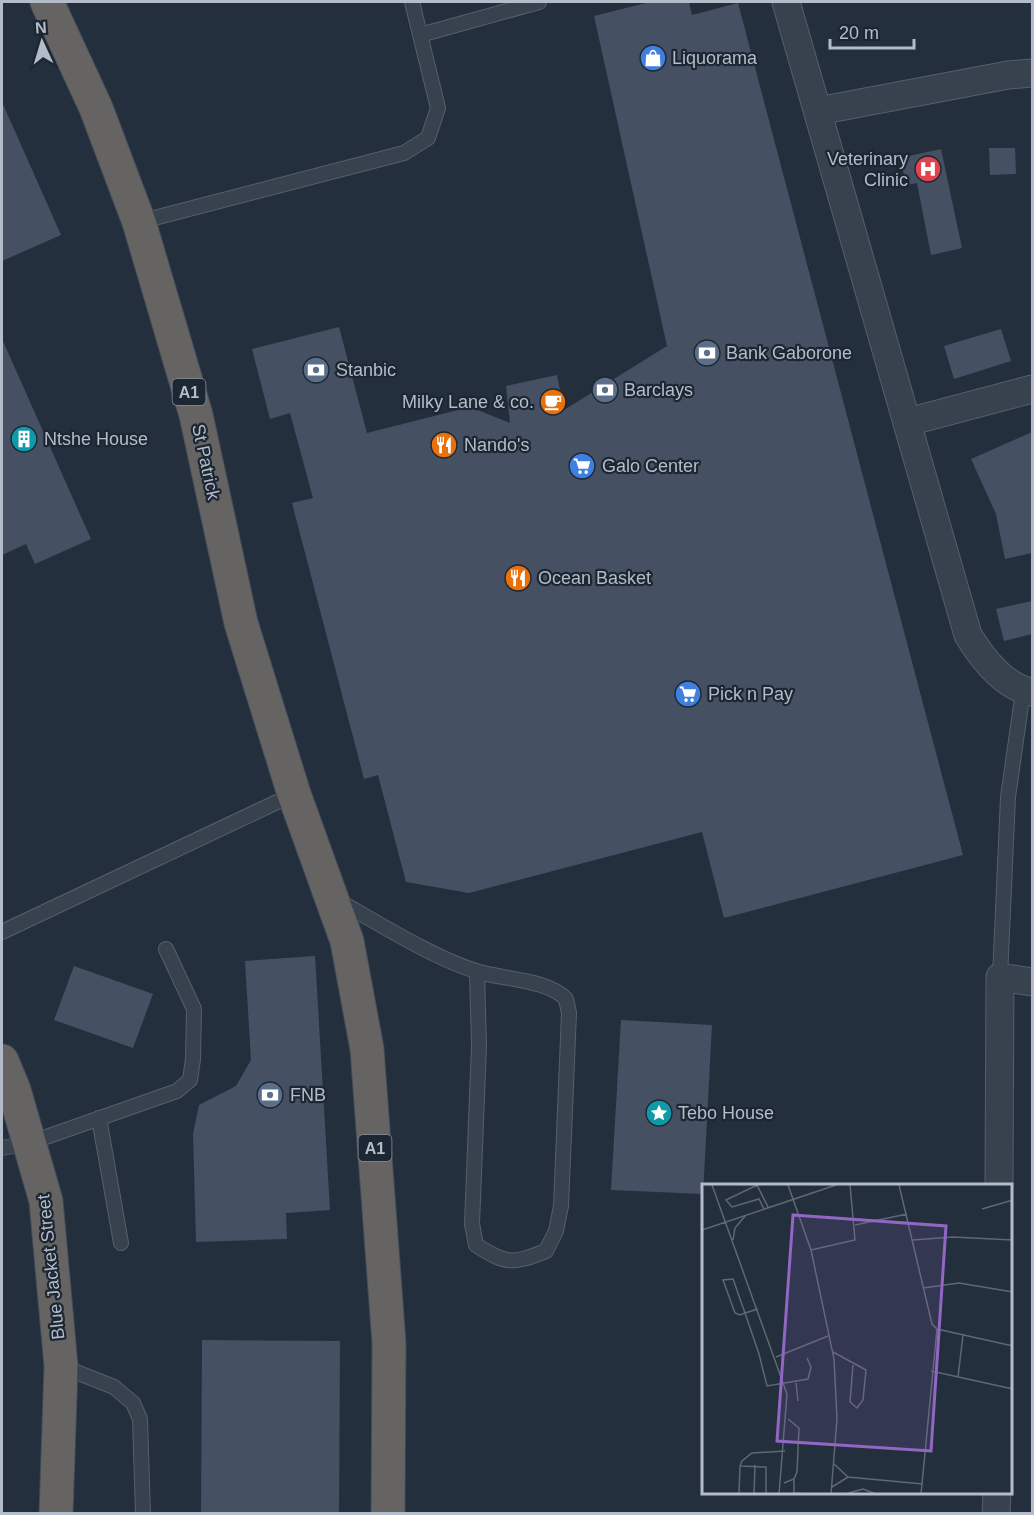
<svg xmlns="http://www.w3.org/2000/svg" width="1034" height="1515" font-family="Helvetica,sans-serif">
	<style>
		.building { fill: #455162 }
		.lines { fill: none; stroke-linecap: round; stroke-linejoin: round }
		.service-casing { stroke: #565f6c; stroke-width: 16 }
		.minor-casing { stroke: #565f6c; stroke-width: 29 }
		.trunk-casing { stroke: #434c59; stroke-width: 35 }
		.service { stroke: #38414e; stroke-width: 14 }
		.minor { stroke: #38414e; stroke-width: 27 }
		.trunk { stroke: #656462; stroke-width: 33 }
		.labels { text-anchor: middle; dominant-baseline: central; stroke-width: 4.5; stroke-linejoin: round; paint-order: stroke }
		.shield { fill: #1d2633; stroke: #878f9c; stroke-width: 1.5 }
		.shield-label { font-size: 16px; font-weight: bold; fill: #b4bcc9 }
		.poi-label { font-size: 18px; fill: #b4bcc9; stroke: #1d2633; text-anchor: start }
		.street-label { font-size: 18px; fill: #b4bcc9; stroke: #1d2633 }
		.inset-road { fill: none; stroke: #5e6776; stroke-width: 1.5 }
		.view { fill: #9266c3; fill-opacity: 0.15; stroke: #9266c3; stroke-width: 3 }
		.inset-edge { fill: none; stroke: #b4bcc9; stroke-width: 3 }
	</style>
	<rect width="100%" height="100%" fill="#242f3e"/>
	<path class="building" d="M 650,2 L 689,2 L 692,15 L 738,3 L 963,855 L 724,918 L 702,832 L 469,893 L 406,882 L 378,775 L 364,779 L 292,503 L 313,498 L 290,413 L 270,419 L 252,349 L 339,327 L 367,433 L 470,407 L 510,423 L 506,386 L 557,375 L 564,410 L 667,346 L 594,16 Z
		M 2,102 L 61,235 L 2,261 Z
		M 989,148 L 1015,148 L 1016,174 L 990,175 Z
		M 941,149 L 962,248 L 931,255 L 917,183 L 906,185 L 900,158 Z
		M 1001,329 L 1011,361 L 954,379 L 944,346 Z
		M 2,339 L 91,539 L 35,564 L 26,544 L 2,555 Z
		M 1032,432 L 1032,553 L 1005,559 L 996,514 L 971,459 Z
		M 1032,601 L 1032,634 L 1004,641 L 996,609 Z
		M 315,956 L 330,1210 L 286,1213 L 287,1239 L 196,1242 L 193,1134 L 199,1105 L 236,1086 L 251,1060 L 245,961 Z
		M 74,966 L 153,994 L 133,1048 L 54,1020 Z
		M 621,1020 L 712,1025 L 703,1194 L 611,1190 Z
		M 202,1340 L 340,1341 L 339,1514 L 201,1514 Z"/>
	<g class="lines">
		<defs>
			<path id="service" d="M 420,35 L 539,2
				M 139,222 L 404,153 L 428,138 L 438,108 L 412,2
				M 337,900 C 378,923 435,959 479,972 C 503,979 549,980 566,999 L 569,1013 L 561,1206 L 556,1231 L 546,1251 C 513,1264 507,1265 476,1245 L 472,1224 L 479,1046 L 477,972
				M 2,932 L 294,794
				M 1000,977 L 1008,797 L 1023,691
				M 99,1118 L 121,1243
				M 2,1148 L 29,1143 L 177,1091 L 190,1080 L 193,1059 L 194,1009 L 166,949
				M 61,1366 L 114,1387 L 133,1403 L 140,1419 L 143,1514"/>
			<path id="minor" d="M 786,2 L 968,635 C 982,658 1004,687 1032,692
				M 818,111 L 1008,75 L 1032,73
				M 908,422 L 1032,389
				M 999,1185 L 1000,977 L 1032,982
				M 996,1514 L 997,1492"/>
			<path id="trunk" d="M 47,2 L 96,108 L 139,222 L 196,415 L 241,623 L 294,794 L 347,941 L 367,1049 L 389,1343 L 388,1514
				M 2,1061 L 14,1090 L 46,1201 L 61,1366 L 56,1514"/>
		</defs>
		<use href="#service" class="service-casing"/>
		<use href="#minor" class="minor-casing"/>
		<use href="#trunk" class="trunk-casing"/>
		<use href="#service" class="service"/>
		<use href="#minor" class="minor"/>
		<use href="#trunk" class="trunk"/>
	</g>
	<defs>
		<symbol id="shop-disc" viewBox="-11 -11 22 22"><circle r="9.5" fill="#3f7fe0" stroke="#1d2633"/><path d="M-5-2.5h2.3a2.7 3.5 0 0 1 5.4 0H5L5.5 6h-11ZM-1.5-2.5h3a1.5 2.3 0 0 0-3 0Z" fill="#fff"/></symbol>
		<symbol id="hospital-disc" viewBox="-11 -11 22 22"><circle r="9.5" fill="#e0444e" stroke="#1d2633"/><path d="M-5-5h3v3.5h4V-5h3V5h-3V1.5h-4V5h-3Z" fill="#fff"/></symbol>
		<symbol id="bank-disc" viewBox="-11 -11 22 22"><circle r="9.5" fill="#5c6f8a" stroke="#1d2633"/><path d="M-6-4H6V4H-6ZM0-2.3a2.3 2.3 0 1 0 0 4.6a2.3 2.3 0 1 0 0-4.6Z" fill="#fff"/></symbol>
		<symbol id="cafe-disc" viewBox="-11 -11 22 22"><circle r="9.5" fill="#e8710a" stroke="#1d2633"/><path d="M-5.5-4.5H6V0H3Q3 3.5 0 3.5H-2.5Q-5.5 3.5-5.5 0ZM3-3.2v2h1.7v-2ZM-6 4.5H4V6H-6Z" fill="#fff"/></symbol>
		<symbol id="building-disc" viewBox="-11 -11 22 22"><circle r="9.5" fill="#0f9aa8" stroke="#1d2633"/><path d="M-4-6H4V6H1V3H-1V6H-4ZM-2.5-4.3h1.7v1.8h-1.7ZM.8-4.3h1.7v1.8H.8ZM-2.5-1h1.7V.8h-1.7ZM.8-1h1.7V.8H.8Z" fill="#fff"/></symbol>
		<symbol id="restaurant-disc" viewBox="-11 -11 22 22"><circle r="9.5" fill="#e8710a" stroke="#1d2633"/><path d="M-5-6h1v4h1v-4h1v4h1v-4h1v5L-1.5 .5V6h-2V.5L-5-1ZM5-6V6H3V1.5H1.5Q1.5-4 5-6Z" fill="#fff"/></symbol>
		<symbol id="supermarket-disc" viewBox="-11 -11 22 22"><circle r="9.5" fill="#3f7fe0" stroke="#1d2633"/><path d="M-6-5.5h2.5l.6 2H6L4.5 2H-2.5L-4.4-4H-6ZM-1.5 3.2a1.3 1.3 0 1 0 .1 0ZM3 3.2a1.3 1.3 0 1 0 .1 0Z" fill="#fff"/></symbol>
		<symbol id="sight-disc" viewBox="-11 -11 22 22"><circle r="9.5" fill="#0f9aa8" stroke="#1d2633"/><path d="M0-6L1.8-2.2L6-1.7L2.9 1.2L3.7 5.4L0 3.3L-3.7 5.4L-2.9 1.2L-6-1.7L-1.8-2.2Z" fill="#fff"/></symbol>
	</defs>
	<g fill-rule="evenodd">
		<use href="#shop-disc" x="638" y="43" width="30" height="30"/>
		<use href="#hospital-disc" x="913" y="154" width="30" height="30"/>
		<use href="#bank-disc" x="692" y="338" width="30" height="30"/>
		<use href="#bank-disc" x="301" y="355" width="30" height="30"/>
		<use href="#bank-disc" x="590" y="375" width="30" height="30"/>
		<use href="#cafe-disc" x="538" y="387" width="30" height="30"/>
		<use href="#building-disc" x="9" y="424" width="30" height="30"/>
		<use href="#restaurant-disc" x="429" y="430" width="30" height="30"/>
		<use href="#supermarket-disc" x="567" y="451" width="30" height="30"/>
		<use href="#restaurant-disc" x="503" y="563" width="30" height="30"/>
		<use href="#supermarket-disc" x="673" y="679" width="30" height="30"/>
		<use href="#bank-disc" x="255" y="1080" width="30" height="30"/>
		<use href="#sight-disc" x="644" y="1098" width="30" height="30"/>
	</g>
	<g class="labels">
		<g class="shield">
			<rect x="172.5" y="379" width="33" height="26" rx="4.5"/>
			<rect x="358.5" y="1135" width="33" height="26" rx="4.5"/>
		</g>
		<g class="shield-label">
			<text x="189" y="392">A1</text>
			<text x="375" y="1148">A1</text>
		</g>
		<g class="poi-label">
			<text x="672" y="58">Liquorama</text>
			<text x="908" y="159" text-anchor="end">Veterinary<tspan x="908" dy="21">Clinic</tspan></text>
			<text x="726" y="353">Bank Gaborone</text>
			<text x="336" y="370">Stanbic</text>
			<text x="624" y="390">Barclays</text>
			<text x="534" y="402" text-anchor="end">Milky Lane &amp; co.</text>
			<text x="44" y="439">Ntshe House</text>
			<text x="464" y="445">Nando's</text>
			<text x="602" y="466">Galo Center</text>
			<text x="538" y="578">Ocean Basket</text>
			<text x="708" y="694">Pick n Pay</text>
			<text x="290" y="1095">FNB</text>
			<text x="678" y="1113">Tebo House</text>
		</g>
		<g class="street-label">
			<text transform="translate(206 462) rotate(78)">St Patrick</text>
			<text transform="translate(51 1267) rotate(-96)">Blue Jacket Street</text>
		</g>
	</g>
	<g transform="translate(702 1184)">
		<rect width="310" height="310" fill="#242f3e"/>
		<path class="inset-road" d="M 10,1 L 85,210 L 77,310M 86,1 L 109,66 L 132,175 L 135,235 L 129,310M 197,1 L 230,140 L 235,145 L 311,162M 62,25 L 57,15 L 30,23 L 24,16 L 55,1 L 66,23M 280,25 L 311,16M 153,41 L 205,30M 0,46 L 134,1M 31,56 L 33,44 L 44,31M 211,56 L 251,53 L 311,56M 109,66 L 153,56 L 148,1M 221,104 L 257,99 L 311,108M 56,125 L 43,129 L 38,131 L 33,129 L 21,96 L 31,95 L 43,129 L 57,170 L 65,202 L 106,195 L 109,183 L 105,174M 131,168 L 164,186 L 161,216 L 155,224 L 148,218 L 151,181M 74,173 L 126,152M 229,187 L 311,205M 256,193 L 261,151M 94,199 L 96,217M 132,280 L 146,293 L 221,300M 92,295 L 92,309 L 106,310M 82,299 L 92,295 L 95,288 L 97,244 L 86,235M 130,303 L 146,293M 37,310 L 38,282M 52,310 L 53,281M 64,310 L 64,283 L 38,282 L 40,277 L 50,269 L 83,267M 143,310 L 161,305 L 174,310M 219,310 L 235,145"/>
		<path class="view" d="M 91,31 L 244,42 L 229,267 L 75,257 Z"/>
		<rect width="310" height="310" class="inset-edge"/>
	</g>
	<rect width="1034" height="1515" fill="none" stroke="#b4bcc9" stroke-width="6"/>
	<g transform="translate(42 42) rotate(356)" stroke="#1d2633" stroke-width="4.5" paint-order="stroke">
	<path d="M0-4.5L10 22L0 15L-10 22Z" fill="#b4bcc9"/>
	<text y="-9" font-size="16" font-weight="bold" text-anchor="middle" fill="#b4bcc9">N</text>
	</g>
	<path d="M830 39v9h84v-9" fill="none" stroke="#b4bcc9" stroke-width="3"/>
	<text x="839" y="39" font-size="18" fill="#b4bcc9" stroke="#1d2633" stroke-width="4.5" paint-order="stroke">20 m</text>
</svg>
